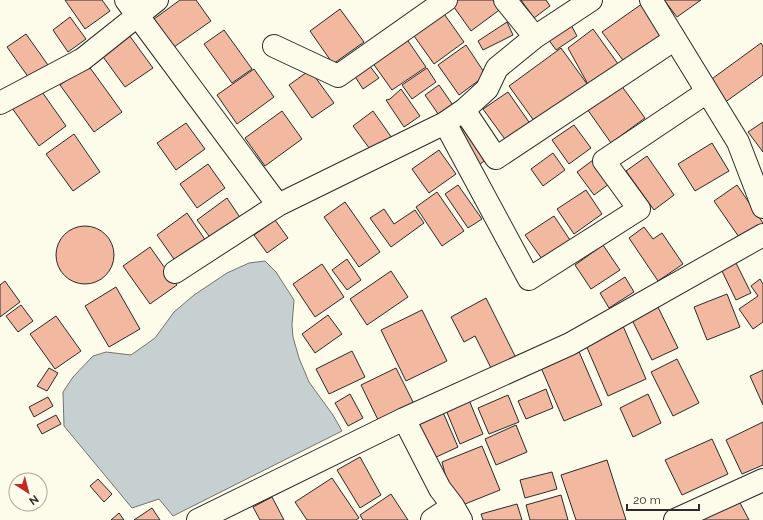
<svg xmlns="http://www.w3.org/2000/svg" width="763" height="520" font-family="Raleway,sans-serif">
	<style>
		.water { fill: #c7d0d0; stroke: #74746e }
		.building { fill: #f2b8a0; stroke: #2b2b2b }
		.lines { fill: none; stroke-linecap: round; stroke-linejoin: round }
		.street-casing { stroke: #2b2b2b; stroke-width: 24 }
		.street { stroke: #fdfbea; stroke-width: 22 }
	</style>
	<rect width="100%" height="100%" fill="#fdfbea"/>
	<path class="water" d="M 265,261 L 276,272 L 294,300 L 292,325 L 293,337 L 299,358 L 309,382 L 333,415 L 342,431 L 173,516 L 159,499 L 132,508 L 64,426 L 63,392 L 73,377 L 93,356 L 106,352 L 131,355 L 155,338 L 174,312 L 194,295 L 227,273 L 249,263 Z"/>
	<path class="building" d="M 65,0 L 102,0 L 110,11 L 85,29 Z
		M 180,0 L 196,0 L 211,21 L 174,47 L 154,19 Z
		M 454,0 L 497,0 L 502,8 L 471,31 L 451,3 Z
		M 521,0 L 546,0 L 550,6 L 534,18 Z
		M 664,0 L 701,0 L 677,17 Z
		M 646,1 L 671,36 L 628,67 L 602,32 Z
		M 340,9 L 364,42 L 333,64 L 310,31 Z
		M 442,11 L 464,42 L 434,64 L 412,33 Z
		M 70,17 L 86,39 L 68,52 L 53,30 Z
		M 507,22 L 513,35 L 483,50 L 478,41 Z
		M 570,23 L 577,36 L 556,50 L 546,36 Z
		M 593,29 L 621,68 L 590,88 L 568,48 Z
		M 224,30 L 252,69 L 232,83 L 204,44 Z
		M 26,34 L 48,65 L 29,78 L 7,47 Z
		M 129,35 L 153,68 L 125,87 L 101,54 Z
		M 406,38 L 426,67 L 392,90 L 372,62 Z
		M 761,43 L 763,46 L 763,75 L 724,103 L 709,81 Z
		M 466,45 L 486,75 L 459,95 L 438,65 Z
		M 561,48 L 590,88 L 537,125 L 509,86 Z
		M 88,65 L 122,112 L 94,132 L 60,85 Z
		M 369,65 L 379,78 L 363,89 L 354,75 Z
		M 427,68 L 436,82 L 412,99 L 402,85 Z
		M 254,69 L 274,97 L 237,124 L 217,95 Z
		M 310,70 L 334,103 L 312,118 L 289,85 Z
		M 618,81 L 645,118 L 611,143 L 585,106 Z
		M 439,85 L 457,111 L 443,121 L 425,95 Z
		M 40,89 L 66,126 L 39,146 L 12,108 Z
		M 401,89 L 420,116 L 404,127 L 386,100 L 390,99 Z
		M 508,92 L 531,125 L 507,142 L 483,109 Z
		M 282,111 L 302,139 L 265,166 L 245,138 Z
		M 373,111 L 392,138 L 372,152 L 353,126 Z
		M 763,122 L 763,152 L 748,132 Z
		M 186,123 L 205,149 L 176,170 L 157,143 Z
		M 574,125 L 591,148 L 569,164 L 552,140 Z
		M 468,127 L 490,157 L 476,167 L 454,137 Z
		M 74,134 L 100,172 L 73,191 L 46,154 Z
		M 712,143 L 729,171 L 695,191 L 678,164 Z
		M 439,150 L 456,174 L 429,193 L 412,169 Z
		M 553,153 L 565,170 L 543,186 L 531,169 Z
		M 647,156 L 674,195 L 654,210 L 626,171 Z
		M 593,160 L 609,184 L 594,195 L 577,172 Z
		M 208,164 L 225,188 L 197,208 L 180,184 Z
		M 458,185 L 482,219 L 468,228 L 445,194 Z
		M 737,185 L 763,223 L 763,224 L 741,240 L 714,201 Z
		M 586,190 L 602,214 L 574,234 L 557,209 Z
		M 437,192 L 464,231 L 442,246 L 416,207 Z
		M 227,198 L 241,219 L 212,240 L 197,220 Z
		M 345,202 L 380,252 L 359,267 L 324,217 Z
		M 384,209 L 394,224 L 415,210 L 424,223 L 391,247 L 370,218 Z
		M 187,213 L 206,241 L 176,262 L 157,235 Z
		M 554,216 L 570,240 L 542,259 L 525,235 Z
		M 275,220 L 288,238 L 267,253 L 254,235 Z
		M56 255a29 29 0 1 1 58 0a29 29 0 1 1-58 0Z
		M 644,227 L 653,239 L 662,233 L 683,264 L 658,281 L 629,238 Z
		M 603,245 L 620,270 L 591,289 L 575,265 Z
		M 150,247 L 177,285 L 150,304 L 123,266 Z
		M 347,259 L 361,280 L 347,290 L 332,270 Z
		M 734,259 L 751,293 L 736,300 L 720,267 Z
		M 322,264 L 344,297 L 315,317 L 293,284 Z
		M 391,271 L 408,297 L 367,325 L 350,299 Z
		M 625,277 L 634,292 L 609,308 L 600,293 Z
		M 760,279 L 763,284 L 763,322 L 753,329 L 739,309 L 758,296 L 751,286 Z
		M 5,281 L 20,302 L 0,317 L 0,285 Z
		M 116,287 L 140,329 L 109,347 L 85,306 Z
		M 727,294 L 740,327 L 707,340 L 694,307 Z
		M 486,298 L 518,362 L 494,374 L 475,336 L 464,342 L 451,317 Z
		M 656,303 L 678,348 L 652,360 L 630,316 Z
		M 21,305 L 33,321 L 18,332 L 6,316 Z
		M 422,310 L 447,361 L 406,381 L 381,330 Z
		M 328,315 L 342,334 L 315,353 L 302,334 Z
		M 56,316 L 81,351 L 55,369 L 30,334 Z
		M 623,326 L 646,379 L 608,396 L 585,343 Z
		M 577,347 L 602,405 L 564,421 L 539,363 Z
		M 352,351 L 365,377 L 329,394 L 316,369 Z
		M 677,359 L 699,403 L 673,416 L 651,372 Z
		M 49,368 L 58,373 L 47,391 L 37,386 Z
		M 396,368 L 416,408 L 381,426 L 361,385 Z
		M 763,370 L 763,405 L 750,376 Z
		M 546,389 L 553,408 L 526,419 L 518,401 Z
		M 350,394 L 363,418 L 348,426 L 335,403 Z
		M 648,394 L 661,423 L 633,437 L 620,408 Z
		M 508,395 L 519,422 L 489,434 L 478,408 Z
		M 48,397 L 53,406 L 34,417 L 29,407 Z
		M 469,400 L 483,434 L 460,444 L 446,410 Z
		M 442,410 L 458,447 L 432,459 L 416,421 Z
		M 56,415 L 61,424 L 42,434 L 37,425 Z
		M 763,422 L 763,465 L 742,474 L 726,440 Z
		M 516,425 L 527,452 L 496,465 L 485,439 Z
		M 712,439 L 728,474 L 682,495 L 665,460 Z
		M 482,446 L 500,490 L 460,506 L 453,506 L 442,462 Z
		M 360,457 L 381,495 L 360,508 L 337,470 Z
		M 607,460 L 626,520 L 576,520 L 561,475 Z
		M 552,472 L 557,489 L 525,498 L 520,480 Z
		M 332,478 L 359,518 L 356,520 L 307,520 L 295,502 Z
		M 98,479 L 112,494 L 104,502 L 90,486 Z
		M 391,494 L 408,520 L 363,520 L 360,515 Z
		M 561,495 L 568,520 L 530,520 L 526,505 Z
		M 272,497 L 284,520 L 260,520 L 253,507 Z
		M 739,501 L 749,520 L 703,520 L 702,516 Z
		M 517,504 L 522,520 L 483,520 L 481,514 Z
		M 152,508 L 160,520 L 134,520 Z
		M 119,513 L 124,520 L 111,520 Z"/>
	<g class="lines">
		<defs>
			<path id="street" d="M 126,0 L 278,205
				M 505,0 L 535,37
				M 651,0 L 738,142 L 763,207
				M 274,46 L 338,76 L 446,0
				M 0,103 L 83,59 L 157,0
				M 464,110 L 496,158 L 675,39
				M 445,123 L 529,279 L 639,209 L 604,161 L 707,92
				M 175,272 L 278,205 L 445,123 L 464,110 L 487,89 L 497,68 L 535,37 L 591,0
				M 404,419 L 440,489 L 453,506 L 461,520
				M 198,520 L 404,419 L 570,344 L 763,235
				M 432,520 L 453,506
				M 675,520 L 763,480"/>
		</defs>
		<use href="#street" class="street-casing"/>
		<use href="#street" class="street"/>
	</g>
	<g transform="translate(28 492) rotate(144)"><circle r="19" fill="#fdfbea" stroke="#a9a89e"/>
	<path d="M0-3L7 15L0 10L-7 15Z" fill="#c62828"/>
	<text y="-6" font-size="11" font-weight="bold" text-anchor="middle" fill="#2b2b2b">N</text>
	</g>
	<path d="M627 504v6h72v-6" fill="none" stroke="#2b2b2b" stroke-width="2"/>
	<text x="633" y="504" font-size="12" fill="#2b2b2b" stroke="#fdfbea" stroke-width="3" paint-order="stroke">20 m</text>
</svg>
